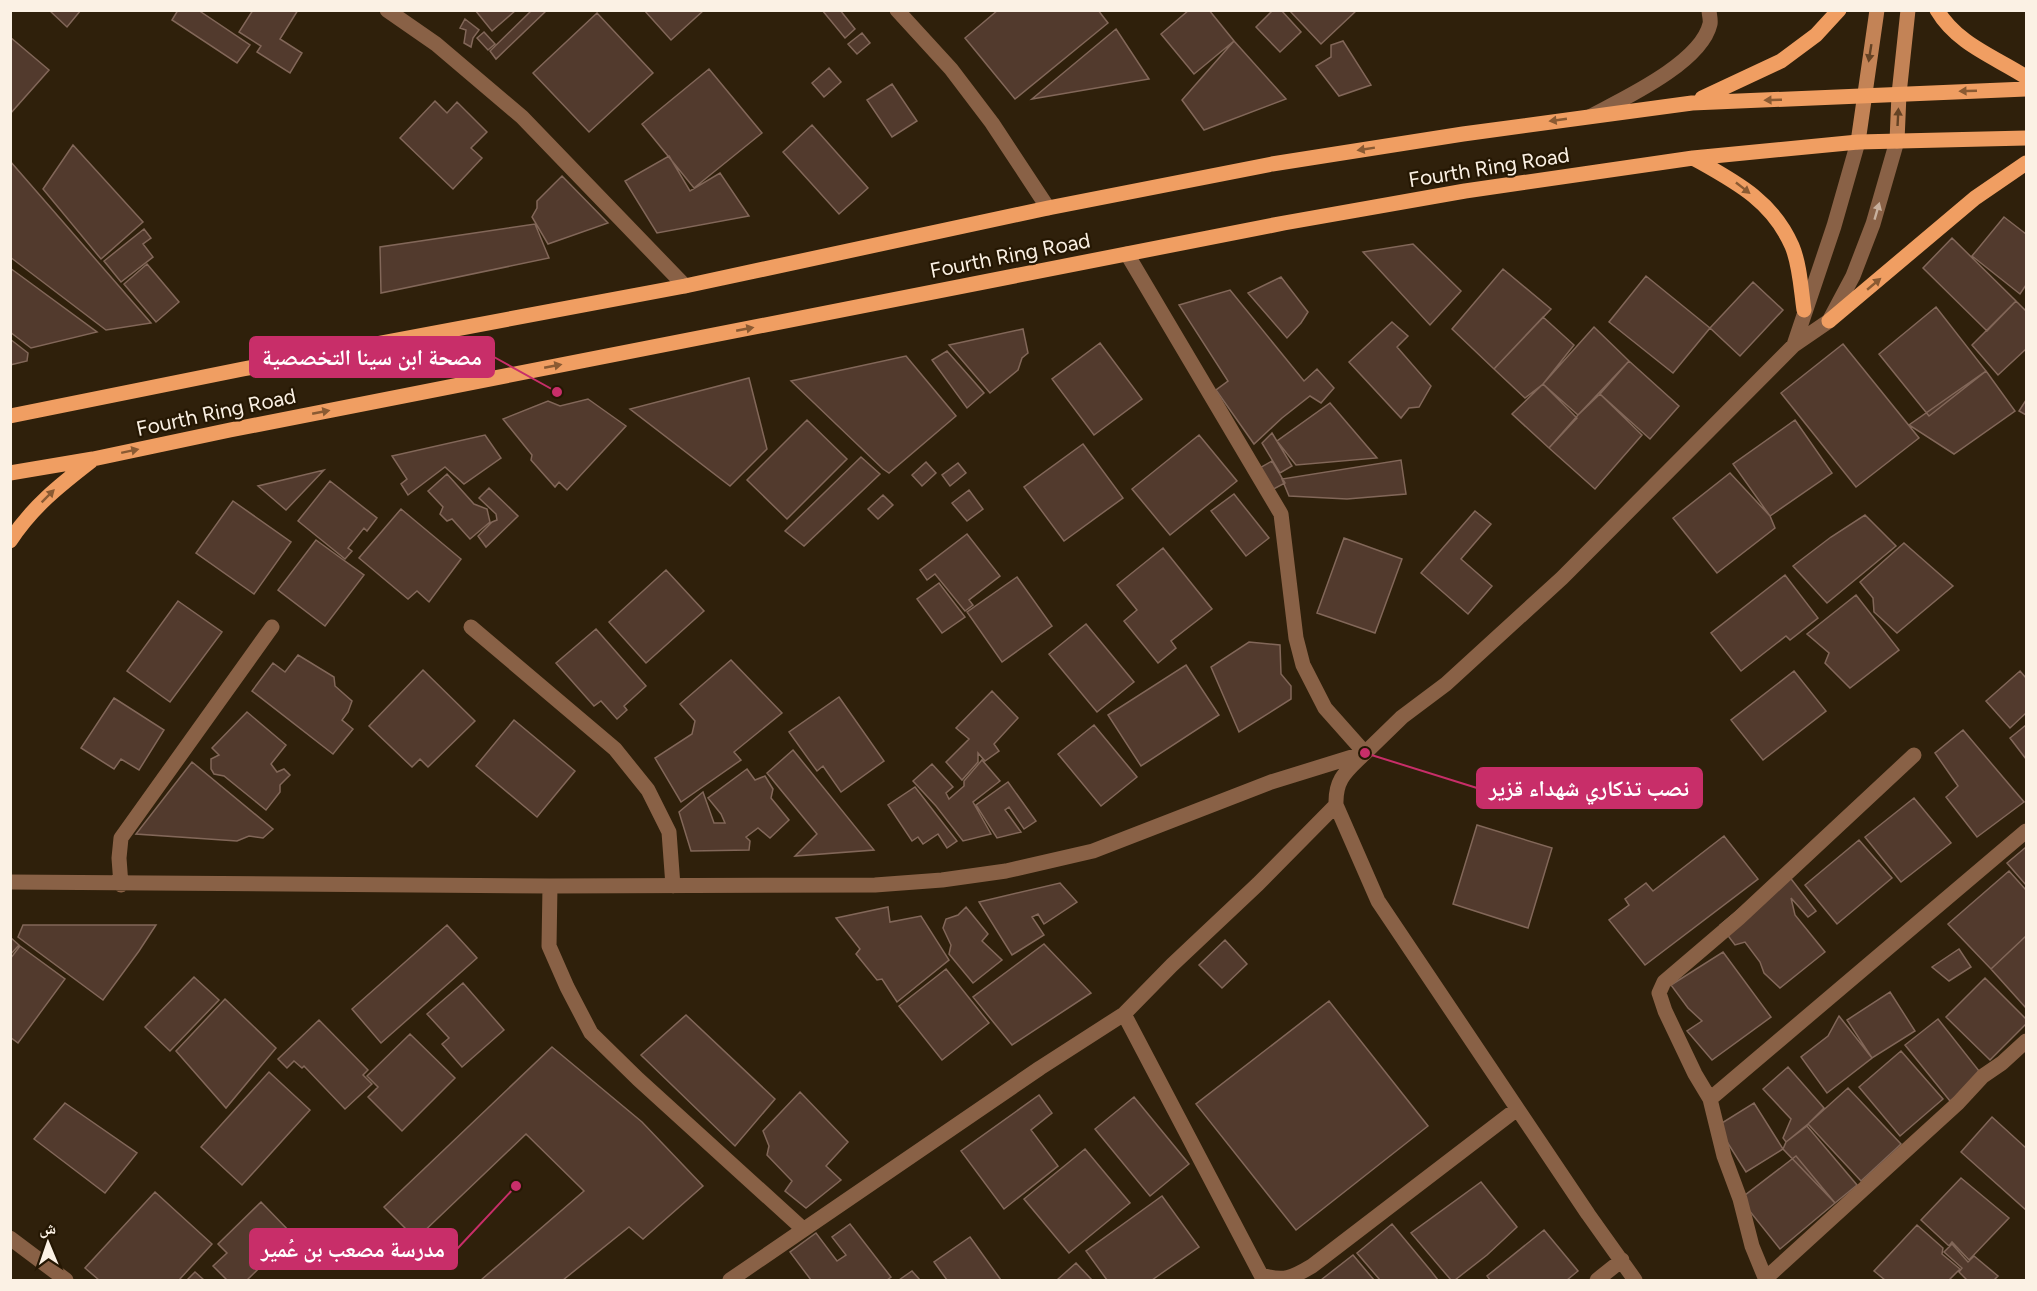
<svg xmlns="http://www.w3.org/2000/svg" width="2037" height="1291" font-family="Figtree,'Noto Naskh Arabic',sans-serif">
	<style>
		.building { fill: #523a2d; stroke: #826759; stroke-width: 1.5 }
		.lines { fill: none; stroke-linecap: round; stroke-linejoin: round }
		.street { stroke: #896146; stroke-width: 15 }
		.secondary { stroke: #c38356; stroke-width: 15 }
		.primary { stroke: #f09e62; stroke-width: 15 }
		.oneway { fill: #644224 }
		.oneway2 { fill: #8a5a32 }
		.oneway3 { fill: #c8b09d }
		.labels { text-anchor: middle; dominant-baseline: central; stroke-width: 4.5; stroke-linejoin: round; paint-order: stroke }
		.street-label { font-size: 21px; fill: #fbf1e4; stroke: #251703 }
		.leader { fill: none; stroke: #c82e69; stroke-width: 2 }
		.callout-dot { fill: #c82e69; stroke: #251703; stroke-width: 2 }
		.callout { fill: #c82e69; stroke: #c82e69; stroke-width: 2 }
		.callout-label { font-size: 22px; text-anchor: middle; font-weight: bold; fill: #fff }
	</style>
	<rect width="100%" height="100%" fill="#2f200b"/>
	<path class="building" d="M 49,10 L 81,10 L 67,27 Z
		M 178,10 L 198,10 L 250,45 L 237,63 L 172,20 Z
		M 253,10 L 298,10 L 280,39 L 302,53 L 290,73 L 257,52 L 261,46 L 239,32 Z
		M 475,10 L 516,10 L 492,31 Z
		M 532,10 L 547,10 L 496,59 L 490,51 Z
		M 644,10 L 704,10 L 671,40 Z
		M 822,10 L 840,10 L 855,29 L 845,38 Z
		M 998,10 L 1098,10 L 1108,23 L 1015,99 L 965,38 Z
		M 1189,10 L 1209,10 L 1234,41 L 1194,74 L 1161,34 Z
		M 1273,10 L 1281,10 L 1301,32 L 1280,52 L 1256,27 Z
		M 1289,10 L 1357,10 L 1321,44 Z
		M 597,13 L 653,73 L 589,132 L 533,73 Z
		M 465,19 L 479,30 L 473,38 L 471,47 L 464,43 L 466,30 L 460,28 Z
		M 1116,29 L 1149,79 L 1032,99 Z
		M 484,32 L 495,44 L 488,50 L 477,38 Z
		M 862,33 L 870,43 L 857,54 L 848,44 Z
		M 10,37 L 49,70 L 10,114 Z
		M 1234,41 L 1286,99 L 1204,130 L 1182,100 Z
		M 1343,41 L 1371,85 L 1339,96 L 1316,66 L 1331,57 L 1331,45 Z
		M 829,68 L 841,82 L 824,97 L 812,83 Z
		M 709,69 L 762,133 L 694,188 L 642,124 Z
		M 892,84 L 917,121 L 892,137 L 867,100 Z
		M 435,101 L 447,113 L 457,102 L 487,132 L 471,148 L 482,158 L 453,189 L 400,138 Z
		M 812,125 L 868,188 L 839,214 L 783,152 Z
		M 73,145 L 143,222 L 101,259 L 43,189 Z
		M 669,156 L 690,191 L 720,173 L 749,216 L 657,233 L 625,181 Z
		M 10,161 L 151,323 L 106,330 L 10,257 Z
		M 562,176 L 608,223 L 548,244 L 532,217 L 537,208 L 537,201 Z
		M 2004,217 L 2026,234 L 2026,285 L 2020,294 L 1972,256 Z
		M 535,224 L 549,258 L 381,293 L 380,247 Z
		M 144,229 L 151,238 L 143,244 L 153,257 L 121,282 L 104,261 Z
		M 1952,238 L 2016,301 L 1987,331 L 1923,268 Z
		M 1413,244 L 1461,291 L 1430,325 L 1363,252 Z
		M 147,264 L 179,302 L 156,322 L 124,284 Z
		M 10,268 L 97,332 L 31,348 L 10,332 Z
		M 1503,269 L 1551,309 L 1494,369 L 1452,329 Z
		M 1646,276 L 1710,328 L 1673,373 L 1609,322 Z
		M 1281,277 L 1308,312 L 1301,323 L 1287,338 L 1248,293 Z
		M 1753,282 L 1783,310 L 1740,356 L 1710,328 Z
		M 1230,290 L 1304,381 L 1317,369 L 1334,388 L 1321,403 L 1310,396 L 1282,418 L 1254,444 L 1216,390 L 1228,381 L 1179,305 Z
		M 2016,301 L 2026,311 L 2026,349 L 1998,375 L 1972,345 Z
		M 1936,307 L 1986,371 L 1929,416 L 1879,354 Z
		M 1543,317 L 1574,345 L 1543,384 L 1525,398 L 1494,369 Z
		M 1392,322 L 1408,336 L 1397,347 L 1431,386 L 1419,407 L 1409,408 L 1401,418 L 1349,362 Z
		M 1594,327 L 1629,361 L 1578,415 L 1543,384 Z
		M 1023,329 L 1028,353 L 1022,358 L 1018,370 L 990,393 L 949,345 Z
		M 10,339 L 28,353 L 27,361 L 10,365 Z
		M 1100,343 L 1142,399 L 1094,435 L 1052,379 Z
		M 1843,344 L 1919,438 L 1856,487 L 1781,393 Z
		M 947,351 L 984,393 L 967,408 L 932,360 Z
		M 906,356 L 956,416 L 889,473 L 883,469 L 791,381 Z
		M 1629,361 L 1679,406 L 1650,439 L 1600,394 Z
		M 1986,371 L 2015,411 L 1954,454 L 1909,425 Z
		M 749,378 L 767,449 L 730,486 L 630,409 Z
		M 1543,384 L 1577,418 L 1549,448 L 1512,414 Z
		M 1600,394 L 1642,435 L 1595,489 L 1549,448 L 1578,415 Z
		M 588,399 L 626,426 L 567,490 L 559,482 L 555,487 L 531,460 L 532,455 L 503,419 L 548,401 L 560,406 Z
		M 2026,400 L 2026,415 L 2019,411 Z
		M 1330,403 L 1377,458 L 1296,465 L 1277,441 Z
		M 807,420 L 847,459 L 787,519 L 747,480 Z
		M 1795,420 L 1832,473 L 1770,516 L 1733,464 Z
		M 1272,433 L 1292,466 L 1280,473 L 1262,443 Z
		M 485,435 L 501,458 L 464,484 L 445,467 L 408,495 L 401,484 L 407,479 L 392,456 Z
		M 1199,435 L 1237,481 L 1170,535 L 1132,489 Z
		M 1083,444 L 1123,498 L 1064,541 L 1024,487 Z
		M 861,457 L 880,474 L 804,546 L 785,531 Z
		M 1401,460 L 1406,494 L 1347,499 L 1289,496 L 1282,479 Z
		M 1272,461 L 1285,483 L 1268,492 L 1256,470 Z
		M 926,462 L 936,473 L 922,486 L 912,475 Z
		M 958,463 L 966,473 L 950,486 L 942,475 Z
		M 324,470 L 286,510 L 258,486 Z
		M 1730,473 L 1770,516 L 1775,528 L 1717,573 L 1673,518 Z
		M 447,474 L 474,504 L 487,509 L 490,522 L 470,539 L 452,519 L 447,521 L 440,514 L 443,507 L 428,491 Z
		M 330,481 L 377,518 L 367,531 L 364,528 L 348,548 L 352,551 L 345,559 L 298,521 Z
		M 489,488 L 518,516 L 486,547 L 478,536 L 492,522 L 497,520 L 496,514 L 479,498 Z
		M 969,490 L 983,509 L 967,521 L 952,503 Z
		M 1234,494 L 1269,538 L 1246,556 L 1211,511 Z
		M 883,495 L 893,505 L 878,519 L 868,509 Z
		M 233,501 L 291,542 L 254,594 L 196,553 Z
		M 401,509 L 461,559 L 429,602 L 417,591 L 408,599 L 359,558 Z
		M 1475,511 L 1491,524 L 1461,559 L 1492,586 L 1468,614 L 1421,573 Z
		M 1865,515 L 1896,546 L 1827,603 L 1793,566 L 1831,537 Z
		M 967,534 L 1000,576 L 969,600 L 973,605 L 965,611 L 935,574 L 927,580 L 920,570 Z
		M 1344,538 L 1402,559 L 1375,633 L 1317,613 Z
		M 316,540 L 364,575 L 325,626 L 278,590 Z
		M 1904,543 L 1953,586 L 1897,633 L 1874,612 L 1873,598 L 1860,582 Z
		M 1163,548 L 1212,609 L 1171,641 L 1176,648 L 1158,663 L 1124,621 L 1137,610 L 1117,585 Z
		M 666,570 L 704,611 L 646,663 L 609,622 Z
		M 1785,575 L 1818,618 L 1790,640 L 1786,636 L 1741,671 L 1711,633 Z
		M 1017,577 L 1052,626 L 1002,662 L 967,612 Z
		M 939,583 L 965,617 L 942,633 L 917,599 Z
		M 1856,595 L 1899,650 L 1850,688 L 1825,663 L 1829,653 L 1807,634 Z
		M 178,601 L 222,632 L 170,702 L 127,671 Z
		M 1086,624 L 1134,682 L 1097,712 L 1049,654 Z
		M 596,629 L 646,686 L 624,706 L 627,710 L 617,719 L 601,701 L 594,706 L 556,663 Z
		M 1249,642 L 1280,645 L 1281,674 L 1291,686 L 1291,699 L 1239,732 L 1211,667 Z
		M 298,655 L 334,677 L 335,686 L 352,701 L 348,712 L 342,720 L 353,729 L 333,754 L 252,691 L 273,663 L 285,672 Z
		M 731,660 L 782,713 L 734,752 L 741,760 L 681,802 L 655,758 L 692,734 L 695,721 L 680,704 Z
		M 1186,665 L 1219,715 L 1141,766 L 1108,715 Z
		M 423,670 L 475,721 L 428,767 L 420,759 L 412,767 L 369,726 Z
		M 1794,671 L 1826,711 L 1763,760 L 1731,720 Z
		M 2020,671 L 2026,678 L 2026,713 L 2010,728 L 1986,701 Z
		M 992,691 L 1018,718 L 994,744 L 999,751 L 985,761 L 978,753 L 978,762 L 962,780 L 946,762 L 969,739 L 956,728 Z
		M 839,697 L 884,761 L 841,792 L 823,766 L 817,771 L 789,732 Z
		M 114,698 L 164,730 L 139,770 L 121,759 L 114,769 L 81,748 Z
		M 247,712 L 286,745 L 271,764 L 277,772 L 284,769 L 290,775 L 280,785 L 280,792 L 266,810 L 224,776 L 214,774 L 211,769 L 211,759 L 219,755 L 212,748 Z
		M 514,720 L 575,771 L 537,817 L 476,766 Z
		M 1094,725 L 1137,777 L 1101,806 L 1058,754 Z
		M 2026,725 L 2026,759 L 2010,738 Z
		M 1963,730 L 2024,802 L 1977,837 L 1946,797 L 1958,786 L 1935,753 Z
		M 793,750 L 874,850 L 795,856 L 817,834 L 767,773 Z
		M 982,760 L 1000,781 L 973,802 L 991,834 L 963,841 L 936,806 L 913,781 L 932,764 L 953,787 L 946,793 L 949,799 L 964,786 L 964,781 Z
		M 192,762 L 273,829 L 263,838 L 249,836 L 237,841 L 136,834 Z
		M 747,769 L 755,780 L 765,776 L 773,789 L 771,798 L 789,820 L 770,838 L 758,828 L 746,837 L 750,841 L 749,850 L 691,851 L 679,812 L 703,792 L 714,823 L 725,823 L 721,814 L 708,798 Z
		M 1008,782 L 1036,821 L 1024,829 L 1009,807 L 1005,810 L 1021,832 L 997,838 L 976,805 Z
		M 915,787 L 957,841 L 947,848 L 938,834 L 923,844 L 918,837 L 912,841 L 888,805 Z
		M 1914,798 L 1951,843 L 1901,882 L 1865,837 Z
		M 1477,825 L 1552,848 L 1528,928 L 1453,904 Z
		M 1724,836 L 1758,879 L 1645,965 L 1609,920 L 1629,905 L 1625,899 L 1646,883 L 1653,891 Z
		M 1859,840 L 1892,878 L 1837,924 L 1805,885 Z
		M 2026,847 L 2026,885 L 2007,863 Z
		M 1785,871 L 1816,911 L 1808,917 L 1791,898 L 1795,915 L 1825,952 L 1780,988 L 1764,973 L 1760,962 L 1745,942 L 1735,945 L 1720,925 Z
		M 2009,871 L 2026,890 L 2026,936 L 1991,969 L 1948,924 Z
		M 1060,883 L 1077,902 L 1044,924 L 1038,914 L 1032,917 L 1044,935 L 1012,955 L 979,902 Z
		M 888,907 L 890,922 L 921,916 L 949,960 L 897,1002 L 882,979 L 877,980 L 856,954 L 860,949 L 836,918 Z
		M 966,907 L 988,934 L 982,941 L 1002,960 L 973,983 L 949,954 L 951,945 L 943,928 L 946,919 L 958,915 Z
		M 23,925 L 156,925 L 139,951 L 103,1000 L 18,937 Z
		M 447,925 L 477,958 L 381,1043 L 352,1009 Z
		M 2026,936 L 2026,1008 L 1991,969 Z
		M 10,937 L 19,945 L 10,955 Z
		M 1225,940 L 1247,964 L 1222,988 L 1199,965 Z
		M 1044,944 L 1091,993 L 1012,1045 L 973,997 Z
		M 20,946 L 65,979 L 18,1043 L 10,1037 L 10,959 Z
		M 1959,949 L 1971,967 L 1949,981 L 1932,967 Z
		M 1723,952 L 1771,1017 L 1712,1060 L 1687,1031 L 1702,1021 L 1688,1008 L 1671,985 Z
		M 946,969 L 989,1023 L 942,1060 L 899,1006 Z
		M 194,977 L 219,1000 L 170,1051 L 145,1027 Z
		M 1985,978 L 2026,1019 L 2026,1024 L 1990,1060 L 1946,1017 Z
		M 463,983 L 504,1030 L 462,1067 L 442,1044 L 449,1038 L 427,1014 Z
		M 1890,992 L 1915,1031 L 1872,1058 L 1847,1020 Z
		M 225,999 L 276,1048 L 226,1108 L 176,1051 Z
		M 1329,1001 L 1428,1126 L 1296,1230 L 1196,1104 Z
		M 686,1015 L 775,1099 L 735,1146 L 641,1055 Z
		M 1839,1016 L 1872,1058 L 1827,1093 L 1801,1057 L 1828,1036 Z
		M 1938,1019 L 1983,1076 L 1950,1101 L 1905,1045 Z
		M 319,1020 L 368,1070 L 363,1075 L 372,1084 L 345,1109 L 304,1066 L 302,1068 L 294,1061 L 287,1068 L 278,1059 Z
		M 410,1034 L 455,1078 L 402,1131 L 368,1097 L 378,1087 L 367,1076 Z
		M 552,1047 L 642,1122 L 703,1186 L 643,1239 L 629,1227 L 563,1280 L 481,1280 L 584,1191 L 526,1134 L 416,1239 L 384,1207 Z
		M 1901,1051 L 1943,1099 L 1900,1136 L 1859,1087 Z
		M 1788,1067 L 1824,1108 L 1808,1124 L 1786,1142 L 1783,1138 L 1791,1119 L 1763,1089 Z
		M 269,1072 L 310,1110 L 242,1185 L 201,1147 Z
		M 1848,1088 L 1901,1144 L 1861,1181 L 1808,1124 Z
		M 800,1092 L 848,1142 L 826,1166 L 841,1180 L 806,1208 L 785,1191 L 792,1181 L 767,1155 L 769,1146 L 763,1131 Z
		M 1039,1095 L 1052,1113 L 1031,1130 L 1058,1166 L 1004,1209 L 961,1151 Z
		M 1134,1097 L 1189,1164 L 1150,1196 L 1095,1129 Z
		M 65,1103 L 137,1153 L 105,1193 L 34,1139 Z
		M 1754,1103 L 1783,1149 L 1746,1172 L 1717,1126 Z
		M 1992,1117 L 2026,1148 L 2026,1210 L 1961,1152 Z
		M 1807,1126 L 1857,1185 L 1835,1203 L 1783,1149 L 1786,1142 Z
		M 1085,1149 L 1130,1203 L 1069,1253 L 1024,1199 Z
		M 1796,1156 L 1835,1203 L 1780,1249 L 1740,1199 Z
		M 1961,1178 L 2009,1218 L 1969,1260 L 1952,1242 L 1949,1246 L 1921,1220 Z
		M 1481,1182 L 1517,1227 L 1487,1255 L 1455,1280 L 1451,1280 L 1411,1233 Z
		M 155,1192 L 212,1244 L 179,1280 L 99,1280 L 85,1268 Z
		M 1162,1196 L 1199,1247 L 1152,1280 L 1107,1280 L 1086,1251 Z
		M 261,1202 L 293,1235 L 247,1280 L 227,1280 L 213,1266 L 227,1253 L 218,1244 Z
		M 850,1224 L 891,1277 L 887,1280 L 811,1280 L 790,1252 L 816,1233 L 837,1261 L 846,1255 L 832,1237 Z
		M 1392,1224 L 1431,1271 L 1438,1280 L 1380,1280 L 1357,1253 Z
		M 1917,1225 L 1943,1248 L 1942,1254 L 1960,1269 L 1949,1280 L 1885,1280 L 1874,1271 Z
		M 1544,1230 L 1578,1271 L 1567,1280 L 1490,1280 L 1487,1276 Z
		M 970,1237 L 1001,1280 L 947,1280 L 934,1262 Z
		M 1952,1244 L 1968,1262 L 1974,1256 L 1998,1276 L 1994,1280 L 1967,1280 L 1959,1272 L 1962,1268 L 1944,1252 Z
		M 1353,1255 L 1374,1280 L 1321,1280 Z
		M 1076,1263 L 1092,1280 L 1057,1280 Z
		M 912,1271 L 920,1280 L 899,1280 Z
		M 195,1272 L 204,1280 L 187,1280 Z"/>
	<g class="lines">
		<path class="street" d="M 387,10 L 436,44 L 522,117 L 685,286
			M 897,10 L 951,69 L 992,123 L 1048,208
			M 1591,116 C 1623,99 1701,63 1710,24 C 1711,20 1709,14 1709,10
			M 1794,345 L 1834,226 L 1858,142
			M 471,627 L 615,749 L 648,790 L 669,832 L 673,886
			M 1336,805 L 1378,901 L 1588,1214 L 1635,1280
			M 10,882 L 550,886 L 875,885 L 942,880 L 1006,871 L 1093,851 L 1271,782 L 1365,753 L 1402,717 L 1446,684 L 1562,578 L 1794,345 L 1829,321 L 1853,276 L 1873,224 L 1897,141
			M 121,885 L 119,858 L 121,838 L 272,627
			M 550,886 L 549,946 L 567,987 L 591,1033 L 638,1079 L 803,1229
			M 1124,1014 L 1261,1275 C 1284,1282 1292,1278 1312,1266 L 1517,1109
			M 1710,1099 L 2026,831
			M 10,1238 L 66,1280
			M 1765,1279 L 1958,1103 L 1983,1076 L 2002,1063 L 2026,1041
			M 730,1280 L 1040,1068 L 1124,1014 L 1172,965 L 1258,884 L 1336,805 C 1335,778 1347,771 1365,753 L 1325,708 L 1303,665 L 1296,638 L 1281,514 L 1127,254
			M 1597,1280 L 1622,1260
			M 1766,1280 L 1752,1246 L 1740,1199 L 1724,1156 L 1710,1099 L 1695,1074 L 1665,1011 L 1659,993 L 1664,982 L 1739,918 L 1914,755"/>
		<path class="secondary" d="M 1897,141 L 1899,94 L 1908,10
			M 1858,142 L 1877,10"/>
		<path class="primary" d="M 1937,10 C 1957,44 1995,57 2026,77
			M 1702,98 L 1781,61 L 1816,35 L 1839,10
			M 1693,158 C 1734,181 1772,200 1792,246 C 1800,265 1801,290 1804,310
			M 1829,321 L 1975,198 L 2026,163
			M 10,416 L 243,369 L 685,286 L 1048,208 L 1272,164 L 1463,134 L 1692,103 L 2026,89
			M 10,473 L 93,459 L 230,430 L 1284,223 L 1465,191 L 1693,158 L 1858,142 L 2026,138
			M 10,541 C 32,507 60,485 91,461"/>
	</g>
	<defs><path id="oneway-solid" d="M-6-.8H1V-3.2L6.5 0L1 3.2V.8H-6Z" transform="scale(1.5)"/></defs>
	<g class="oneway">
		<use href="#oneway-solid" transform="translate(1870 53) rotate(99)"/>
		<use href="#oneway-solid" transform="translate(1898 117) rotate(-87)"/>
	</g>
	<g class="oneway2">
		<use href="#oneway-solid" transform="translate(1968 91) rotate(178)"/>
		<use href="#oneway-solid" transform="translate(1773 100) rotate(178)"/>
		<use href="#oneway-solid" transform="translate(1558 120) rotate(172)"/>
		<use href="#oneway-solid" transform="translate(1366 149) rotate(171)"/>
		<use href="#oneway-solid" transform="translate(1743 188) rotate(38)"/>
		<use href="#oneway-solid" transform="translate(1874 284) rotate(-40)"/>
		<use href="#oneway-solid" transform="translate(745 329) rotate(-11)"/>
		<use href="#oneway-solid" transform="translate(553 366) rotate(-11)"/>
		<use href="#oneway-solid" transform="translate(321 412) rotate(-11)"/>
		<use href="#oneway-solid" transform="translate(130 451) rotate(-12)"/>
		<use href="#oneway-solid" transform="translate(48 496) rotate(-45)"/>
	</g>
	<use class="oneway3" href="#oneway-solid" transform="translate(1877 211) rotate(-74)"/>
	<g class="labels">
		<g class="street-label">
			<text transform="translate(1489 167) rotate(-9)">Fourth Ring Road</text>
			<text transform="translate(1010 255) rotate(-11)">Fourth Ring Road</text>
			<text transform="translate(216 412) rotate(-12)">Fourth Ring Road</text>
		</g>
	</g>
	<path class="leader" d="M557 392L494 357M1365 753L1477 788M516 1186L457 1249"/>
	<g class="callout-dot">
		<circle cx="557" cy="392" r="6"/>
		<circle cx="1365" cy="753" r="6"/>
		<circle cx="516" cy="1186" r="6"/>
	</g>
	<g class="callout">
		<rect x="250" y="337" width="244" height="40" rx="6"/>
		<rect x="1477" y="768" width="225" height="40" rx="6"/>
		<rect x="250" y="1229" width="207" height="40" rx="6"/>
	</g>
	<g class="callout-label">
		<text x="372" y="365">مصحة ابن سينا التخصصية</text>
		<text x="1589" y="796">نصب تذكاري شهداء قزير</text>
		<text x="353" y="1257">مدرسة مصعب بن عُمير</text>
	</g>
	<rect width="2037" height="1291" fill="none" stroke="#fbf1e4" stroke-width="24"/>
	<g transform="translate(48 1243) rotate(358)" stroke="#251703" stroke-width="4.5" paint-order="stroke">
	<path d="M0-4.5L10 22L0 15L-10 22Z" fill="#fbf1e4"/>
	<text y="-9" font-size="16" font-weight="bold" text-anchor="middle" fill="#fbf1e4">ش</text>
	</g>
</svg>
